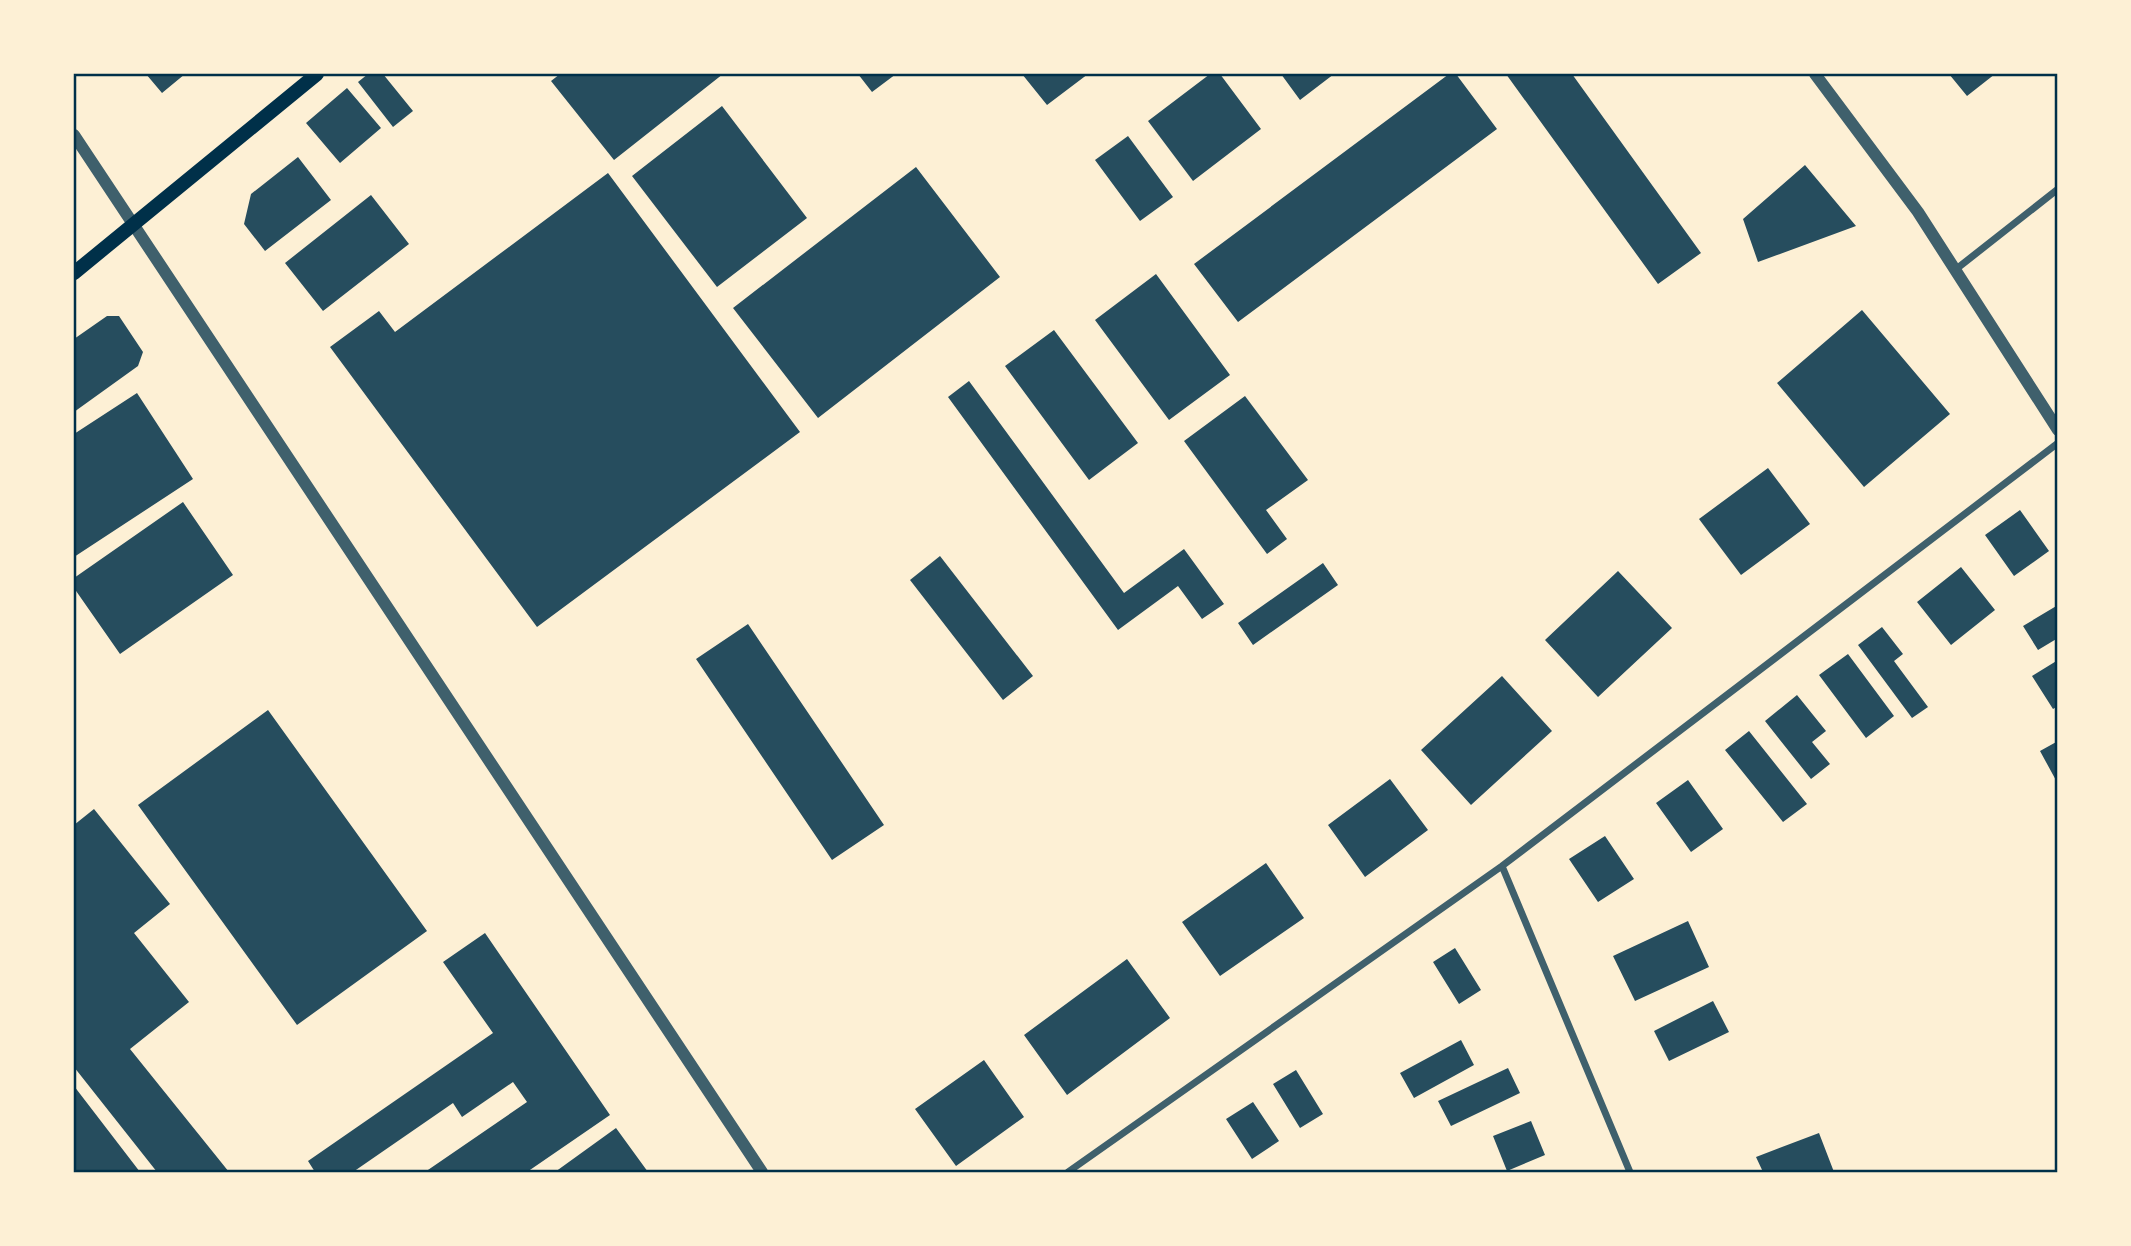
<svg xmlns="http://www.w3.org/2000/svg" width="2131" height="1246" font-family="'Libre Baskerville',serif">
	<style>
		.building { fill: #264d5e }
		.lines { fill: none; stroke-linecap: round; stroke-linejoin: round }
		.minor { stroke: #3f606c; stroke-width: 7 }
		.tertiary { stroke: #3f606c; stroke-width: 12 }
		.secondary { stroke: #003049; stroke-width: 14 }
		.neatline { fill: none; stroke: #003049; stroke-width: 2.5 }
	</style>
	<rect width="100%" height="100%" fill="#fdf0d5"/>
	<path class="building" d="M 146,74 L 185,74 L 162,93 Z
		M 368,74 L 383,74 L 413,111 L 393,127 L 358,82 Z
		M 560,74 L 723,74 L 614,160 L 551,81 Z
		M 858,74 L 896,74 L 872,92 Z
		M 1022,74 L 1088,74 L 1047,105 Z
		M 1210,74 L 1220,74 L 1261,129 L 1193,181 L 1148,121 Z
		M 1281,74 L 1334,74 L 1300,100 Z
		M 1449,74 L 1456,74 L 1497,129 L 1238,322 L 1194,264 Z
		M 1506,74 L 1572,74 L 1701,253 L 1658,284 Z
		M 1949,74 L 1995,74 L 1967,96 Z
		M 347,88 L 381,128 L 340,163 L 306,123 Z
		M 722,106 L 807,218 L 717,287 L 632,176 Z
		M 1128,136 L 1173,197 L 1140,221 L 1095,160 Z
		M 298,157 L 331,200 L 265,251 L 244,224 L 251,194 Z
		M 1805,165 L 1856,226 L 1758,262 L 1743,219 Z
		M 916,167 L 1000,277 L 818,418 L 733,308 Z
		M 608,173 L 800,432 L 537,627 L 330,347 L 379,311 L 395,332 Z
		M 371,195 L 409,244 L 323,311 L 285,263 Z
		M 1156,274 L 1230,375 L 1169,420 L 1095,320 Z
		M 1862,310 L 1950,414 L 1864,487 L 1777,383 Z
		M 107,316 L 119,316 L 143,352 L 138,366 L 74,412 L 74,339 Z
		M 1054,330 L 1138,443 L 1089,480 L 1005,366 Z
		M 969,381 L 1124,593 L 1184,549 L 1224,604 L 1202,619 L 1178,586 L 1118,630 L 948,397 Z
		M 137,393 L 193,479 L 74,557 L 74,434 Z
		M 1245,396 L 1308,480 L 1266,510 L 1287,539 L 1267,554 L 1184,441 Z
		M 1768,468 L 1810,524 L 1741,575 L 1699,519 Z
		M 183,502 L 233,575 L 120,654 L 74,588 L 74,578 Z
		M 2020,510 L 2049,551 L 2014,576 L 1985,535 Z
		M 940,556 L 1033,676 L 1003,700 L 910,580 Z
		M 1323,563 L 1338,585 L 1253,645 L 1238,623 Z
		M 1961,567 L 1995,610 L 1951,645 L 1917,602 Z
		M 1618,571 L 1672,628 L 1598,697 L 1545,640 Z
		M 2058,605 L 2058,638 L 2038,650 L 2023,626 Z
		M 748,624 L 884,825 L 832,860 L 696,659 Z
		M 1882,627 L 1903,654 L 1894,661 L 1928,707 L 1912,718 L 1858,645 Z
		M 1848,654 L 1894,716 L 1866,738 L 1819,675 Z
		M 2058,660 L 2058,706 L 2053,709 L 2032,676 Z
		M 1502,676 L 1552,731 L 1471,805 L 1421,750 Z
		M 1797,695 L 1826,731 L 1812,742 L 1830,764 L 1811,779 L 1765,721 Z
		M 268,710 L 427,931 L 297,1025 L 138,805 Z
		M 1749,731 L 1807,804 L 1783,822 L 1725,750 Z
		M 2058,741 L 2058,784 L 2040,751 Z
		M 1390,779 L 1428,830 L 1365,877 L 1328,825 Z
		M 1688,780 L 1723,829 L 1691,852 L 1656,803 Z
		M 94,809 L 170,904 L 134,933 L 189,1002 L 130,1049 L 229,1172 L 157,1172 L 74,1067 L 74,825 Z
		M 1605,836 L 1634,879 L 1598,902 L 1569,859 Z
		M 1266,863 L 1304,918 L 1220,976 L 1182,922 Z
		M 1688,921 L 1709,967 L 1635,1001 L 1613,956 Z
		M 485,933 L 610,1115 L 527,1172 L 425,1172 L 527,1102 L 513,1082 L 462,1117 L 453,1103 L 353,1172 L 315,1172 L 308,1161 L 493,1033 L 443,962 Z
		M 1455,948 L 1481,990 L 1459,1004 L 1433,962 Z
		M 1127,959 L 1170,1018 L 1067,1095 L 1024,1035 Z
		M 1713,1001 L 1729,1032 L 1669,1061 L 1654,1031 Z
		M 1461,1040 L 1474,1065 L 1414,1098 L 1400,1073 Z
		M 984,1060 L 1024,1117 L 956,1166 L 915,1109 Z
		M 1508,1068 L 1520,1093 L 1451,1126 L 1438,1101 Z
		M 1296,1070 L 1323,1114 L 1300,1128 L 1273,1084 Z
		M 74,1086 L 140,1172 L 74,1172 Z
		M 1253,1102 L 1279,1141 L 1252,1159 L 1226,1119 Z
		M 1531,1121 L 1545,1155 L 1507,1171 L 1493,1136 Z
		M 616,1128 L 648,1172 L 555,1172 Z
		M 1819,1133 L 1834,1172 L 1763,1172 L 1756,1157 Z"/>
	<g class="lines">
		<path class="minor" d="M 1955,270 L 2058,189
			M 1502,866 L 1630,1172
			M 1068,1172 L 1502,866 L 2058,443"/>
		<path class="tertiary" d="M 1815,74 L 1918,212 L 2058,430
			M 74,135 L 762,1172"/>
		<path class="secondary" d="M 74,273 L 317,74"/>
	</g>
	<rect width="2131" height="1246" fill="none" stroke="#fdf0d5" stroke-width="150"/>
	<rect x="75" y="75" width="1981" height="1096" class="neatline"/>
</svg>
